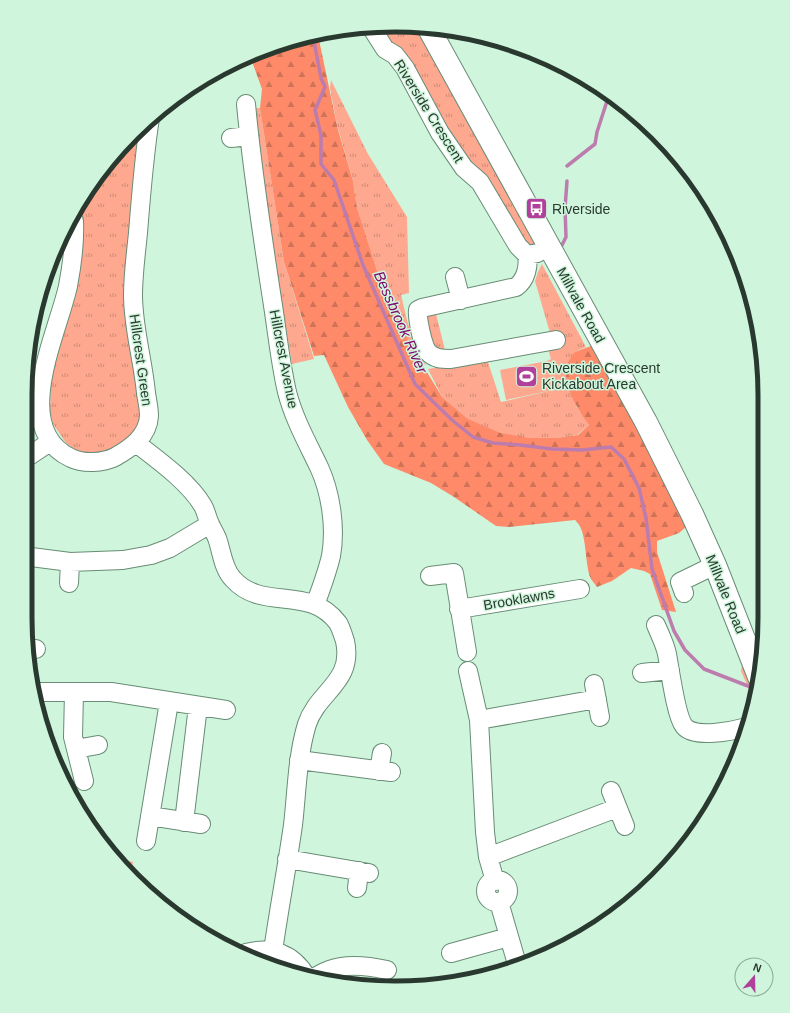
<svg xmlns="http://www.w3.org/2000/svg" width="790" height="1013" font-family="Arial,sans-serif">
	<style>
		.grass { fill: url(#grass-tufts) }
		.forest { fill: url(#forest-firs) }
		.park { fill: #fea890 }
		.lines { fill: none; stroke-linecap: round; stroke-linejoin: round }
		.stream { stroke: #bc7cad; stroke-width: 3.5 }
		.minor-casing { stroke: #688c75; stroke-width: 20 }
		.major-casing { stroke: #688c75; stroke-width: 24 }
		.minor { stroke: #fff; stroke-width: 18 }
		.major { stroke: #fff; stroke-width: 22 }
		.labels { text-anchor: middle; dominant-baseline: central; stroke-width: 3; stroke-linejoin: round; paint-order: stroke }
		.street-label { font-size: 14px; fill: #2a392f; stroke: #cff6dc }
		.poi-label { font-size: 14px; fill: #2a392f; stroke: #cff6dc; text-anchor: start }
		.water-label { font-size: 15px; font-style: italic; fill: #81076f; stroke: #cff6dc }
		.rim { fill: none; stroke: #2a392f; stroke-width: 5 }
	</style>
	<defs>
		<pattern id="grass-tufts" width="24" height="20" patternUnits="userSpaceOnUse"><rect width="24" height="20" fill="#fea890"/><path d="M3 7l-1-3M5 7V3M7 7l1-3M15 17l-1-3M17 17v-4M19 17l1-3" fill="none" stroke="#ce8a76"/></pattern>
		<pattern id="forest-firs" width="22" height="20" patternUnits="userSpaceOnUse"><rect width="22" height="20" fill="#fe8a6a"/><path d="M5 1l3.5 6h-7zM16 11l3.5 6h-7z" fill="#ce7258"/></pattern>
	</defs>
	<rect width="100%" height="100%" fill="#cff6dc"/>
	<path class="grass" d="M 416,26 L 537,240 L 535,245 L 527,245 L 516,233 L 481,171 L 473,167 L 384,34 L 396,27 Z
		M 331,80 L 368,154 L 407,217 L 409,293 L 401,295 L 408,324 L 426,366 L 410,345 L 392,300 L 379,277 L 364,231 L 357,208 L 353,181 L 337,125 L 330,88 Z
		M 255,108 L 260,108 L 284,262 L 314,359 L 292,364 L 276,269 Z
		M 142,126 L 138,153 L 144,409 L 136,432 L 112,453 L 93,455 L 74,449 L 66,443 L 53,424 L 50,411 L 51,381 L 82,243 L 81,208 L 102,170 Z
		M 542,264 L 586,347 L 575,352 L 576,406 L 589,425 L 577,435 L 556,438 L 530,438 L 506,435 L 469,420 L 442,397 L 428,369 L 487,359 L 501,402 L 553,390 L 547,361 L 551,359 L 548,349 L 550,333 L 535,281 L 538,272 Z
		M 435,310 L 446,354 L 432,346 L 424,315 Z
		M 735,644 L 756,696 L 754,701 L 741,671 L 742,665 L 734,645 Z
		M 117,858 L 133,862 L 132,869 L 124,867 Z
		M 258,958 L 279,959 L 299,975 Z"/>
	<path class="forest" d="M 318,35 L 338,130 L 353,181 L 357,208 L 379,277 L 410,344 L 442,397 L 468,419 L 501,433 L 530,438 L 556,438 L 578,435 L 589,425 C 578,410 562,385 567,365 C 568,361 572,356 575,352 L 591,346 L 597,353 L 647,439 L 686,527 L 679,533 L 657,541 L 657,552 L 676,612 L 662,610 L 650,574 L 644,571 L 631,568 L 612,581 L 597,587 C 595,584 593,582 591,579 C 584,564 588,530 575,520 L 509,527 L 496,526 L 454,497 L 431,483 L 384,464 L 367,440 L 348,407 L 324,355 L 314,356 L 284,262 L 260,108 L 262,89 L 250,56 L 276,45 Z"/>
	<path class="park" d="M 547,361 L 553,390 L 506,400 L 500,370 Z"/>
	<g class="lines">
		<path class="stream" d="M 313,36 L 321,78 L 325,87 L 315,110 L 321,135 L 321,164 L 334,180 L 363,265 L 415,384 L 452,420 L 473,437 L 493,443 L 520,445 L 552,449 L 582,450 L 611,447 L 624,459 L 639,488 L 646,518 L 652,569 L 674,631 L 685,650 L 704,669 L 748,686
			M 567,166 L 595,144 L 597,132 L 609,95
			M 561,247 L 566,237 L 565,208 L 567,181"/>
		<defs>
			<path id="minor" d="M 371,27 L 385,49 L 395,55 L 405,68 L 440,133 L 464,168 L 480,182 L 518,246 L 527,255 L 538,253
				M 246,104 C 252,170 262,234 272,299 C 277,330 280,362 287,392 C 294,419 307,442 319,467 C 331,493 336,528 331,556 C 327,573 321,589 315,605
				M 231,138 L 249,136
				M 74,221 C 75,243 72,265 68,286 C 58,333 9,429 71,458 C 83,464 103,463 115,457 C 131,448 148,436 149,416 C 149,408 147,400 146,393 C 143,360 133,328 133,295 C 133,275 136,253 138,233 C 141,195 144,156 150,118
				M 527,255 C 529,266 526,280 516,287 L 422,308 L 418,310 C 417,318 423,348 428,352 C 434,359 442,359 451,359 L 556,340
				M 455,277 L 461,300
				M 136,443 C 158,460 189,482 203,506 C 206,511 207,518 210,524 C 212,529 215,533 217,538 C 222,552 223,569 233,579 C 262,612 309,584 338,623 C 341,628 343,635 345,641 C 354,682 318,691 307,724 C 297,757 297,791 293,825 C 287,867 279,909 273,951
				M 26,458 L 50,442
				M 31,557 L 70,562 L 123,560 L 151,555 L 170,548 L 210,524
				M 430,576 L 454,573 L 467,652
				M 69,583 L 70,562
				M 684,593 L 680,582 L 715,565
				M 459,609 L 580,589
				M 656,625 C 660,635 665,644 667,654 C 670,670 676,716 684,726 C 694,739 733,731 747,727
				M 29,649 L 36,649
				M 468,671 L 479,720 L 485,832 L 488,857 L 495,881
				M 642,673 L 670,670
				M 594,684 L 600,717
				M 35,692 L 111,692 L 226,710
				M 74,692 L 73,737 L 84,781
				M 479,720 L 597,699
				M 76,749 L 98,745
				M 299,760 L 391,772
				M 379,771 L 382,753
				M 611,791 L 625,826
				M 150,816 L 201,824
				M 184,822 L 198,706
				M 146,841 L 169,702
				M 488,857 L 617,808
				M 287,859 L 369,873
				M486 891a11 11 0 1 1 22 0a11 11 0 1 1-22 0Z
				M 357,888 L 359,871
				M 499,902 L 517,964
				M 246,953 C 272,946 293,954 306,976
				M 451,953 L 509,937
				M 315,977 C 319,975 324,972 329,970 C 347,963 369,966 387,970"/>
			<path id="major" d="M 428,27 L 646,422 L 692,514 L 715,565 L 759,677"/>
		</defs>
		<use href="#minor" class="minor-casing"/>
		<use href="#major" class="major-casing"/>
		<use href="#minor" class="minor"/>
		<use href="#major" class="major"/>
	</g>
	<defs>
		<symbol id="bus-square" viewBox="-11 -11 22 22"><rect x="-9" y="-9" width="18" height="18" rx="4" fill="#b1409b" stroke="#cff6dc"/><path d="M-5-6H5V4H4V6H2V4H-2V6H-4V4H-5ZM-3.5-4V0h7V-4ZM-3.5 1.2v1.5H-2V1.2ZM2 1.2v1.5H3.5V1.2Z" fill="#fff"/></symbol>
		<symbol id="stadium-square" viewBox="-11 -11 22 22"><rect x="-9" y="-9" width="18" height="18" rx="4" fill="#b1409b" stroke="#cff6dc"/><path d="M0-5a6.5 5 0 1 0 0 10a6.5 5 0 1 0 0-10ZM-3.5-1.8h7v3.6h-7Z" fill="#fff"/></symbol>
	</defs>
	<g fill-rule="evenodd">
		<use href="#bus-square" x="524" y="196" width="25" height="25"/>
		<use href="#stadium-square" x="514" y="364" width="25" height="25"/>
	</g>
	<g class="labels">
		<g class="street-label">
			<text transform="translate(429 111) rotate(58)">Riverside Crescent</text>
			<text transform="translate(581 305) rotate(61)">Millvale Road</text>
			<text transform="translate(284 359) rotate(79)">Hillcrest Avenue</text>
			<text transform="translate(141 360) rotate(82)">Hillcrest Green</text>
			<text transform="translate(726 594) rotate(68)">Millvale Road</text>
			<text transform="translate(519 599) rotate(-10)">Brooklawns</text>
		</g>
		<g class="poi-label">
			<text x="552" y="209">Riverside</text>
			<text x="542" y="368">Riverside Crescent<tspan x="542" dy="16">Kickabout Area</tspan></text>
		</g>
		<g class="water-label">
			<text transform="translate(401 322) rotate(66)">Bessbrook River</text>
		</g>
	</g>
	<path d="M0 0H790V1013H0ZM395 32H395A363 363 0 0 1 758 395V618A363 363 0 0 1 395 981H395A363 363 0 0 1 32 618V395A363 363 0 0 1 395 32Z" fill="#cff6dc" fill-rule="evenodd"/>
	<path class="rim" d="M395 32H395A363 363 0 0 1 758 395V618A363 363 0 0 1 395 981H395A363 363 0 0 1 32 618V395A363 363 0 0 1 395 32Z"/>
	<g transform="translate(754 977) rotate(20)"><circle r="19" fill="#cff6dc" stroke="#8daa97"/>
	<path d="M0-3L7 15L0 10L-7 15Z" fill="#b1409b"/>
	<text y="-6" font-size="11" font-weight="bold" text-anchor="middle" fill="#2a392f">N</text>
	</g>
</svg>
